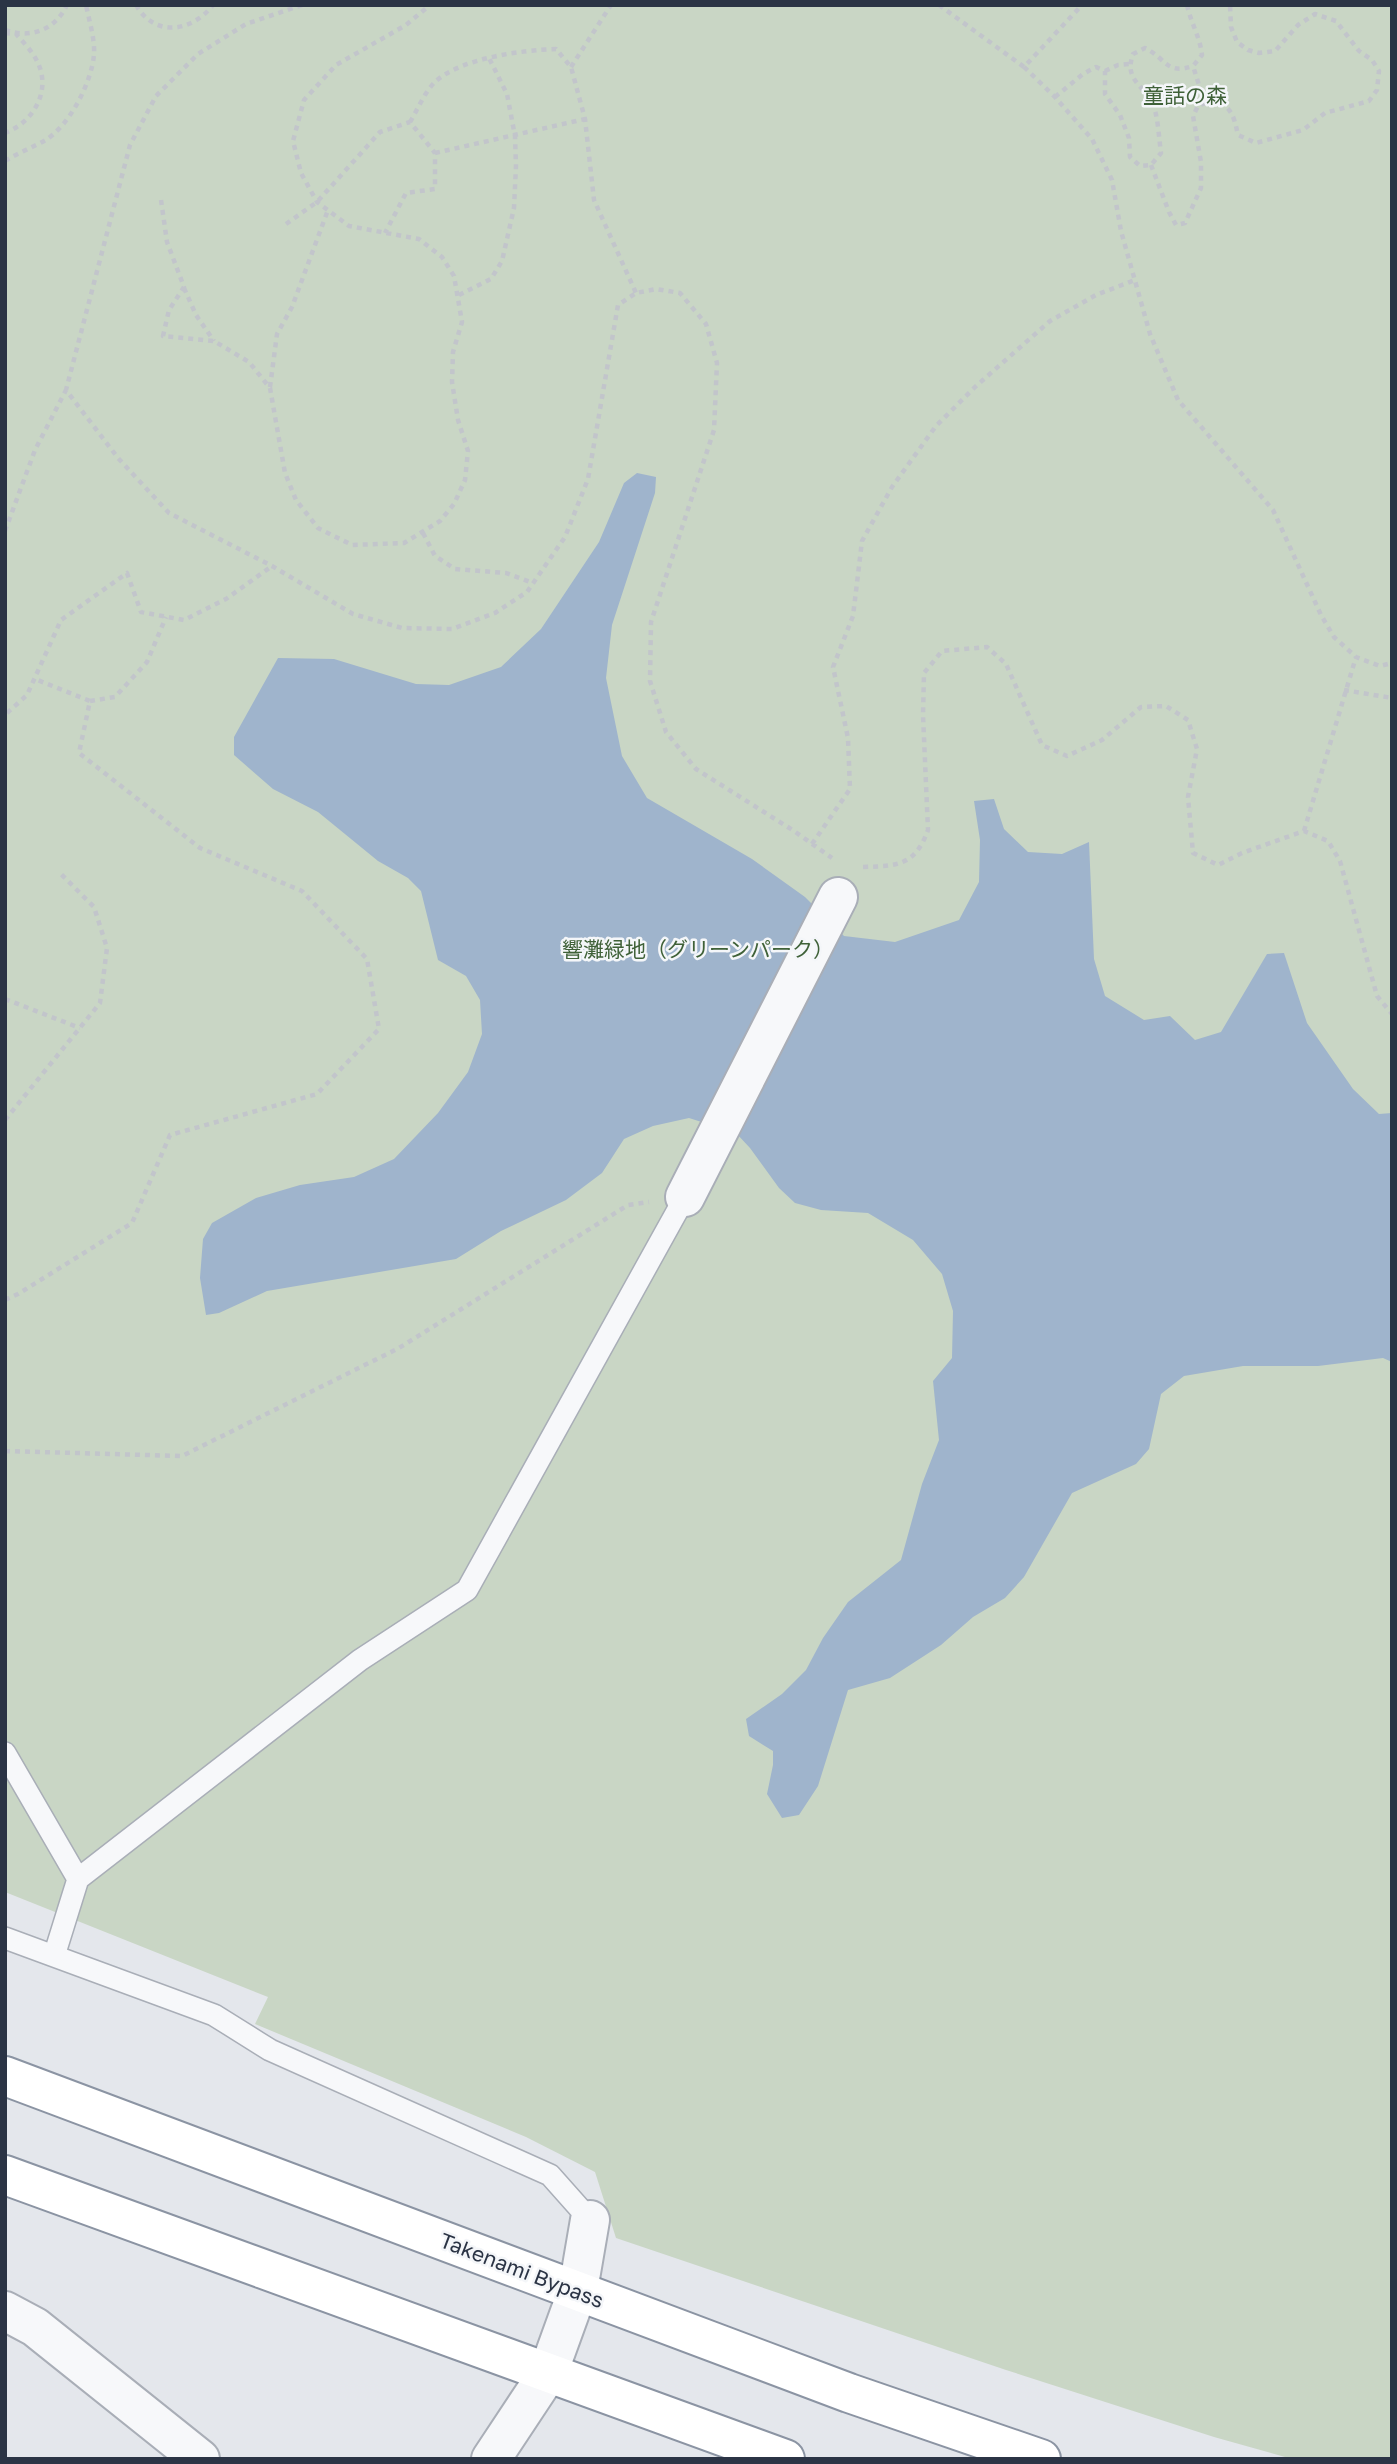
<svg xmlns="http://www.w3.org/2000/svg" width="1397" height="2464" font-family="'Golos Text','Noto Sans JP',sans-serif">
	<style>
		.green { fill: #c9d6c5 }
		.water { fill: #9fb4cc }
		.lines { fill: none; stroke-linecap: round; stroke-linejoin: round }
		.lane-casing { stroke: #a9aeb7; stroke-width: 24 }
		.street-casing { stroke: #a9aeb7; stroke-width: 42 }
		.highway-casing { stroke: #8b94a3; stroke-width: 42 }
		.path { stroke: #c2c5cb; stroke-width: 4.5; stroke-dasharray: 5 5; stroke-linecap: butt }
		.lane { stroke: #f7f8fa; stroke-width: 21 }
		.street { stroke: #f7f8fa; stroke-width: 38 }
		.highway { stroke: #fff; stroke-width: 38 }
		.labels { text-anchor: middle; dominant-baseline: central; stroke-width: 5; stroke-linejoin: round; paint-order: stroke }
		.park-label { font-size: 21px; fill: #3f6138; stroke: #f4f6f9 }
		.street-label { font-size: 21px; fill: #2b3445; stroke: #f4f6f9 }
	</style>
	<rect width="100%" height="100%" fill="#e4e7ec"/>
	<path class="green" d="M 5,5 L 1392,5 L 1392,2459 L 1292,2459 L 1214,2437 L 1006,2370 L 616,2238 L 595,2172 L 526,2137 L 255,2024 L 268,1997 L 5,1892 Z"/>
	<path class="water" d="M 637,473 L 656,477 L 655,493 L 612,625 L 606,678 L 622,756 L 647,798 L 752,859 L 805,897 L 844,936 L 895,942 L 959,920 L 979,882 L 980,840 L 974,801 L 994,799 L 1004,829 L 1028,852 L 1062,854 L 1089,842 L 1094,959 L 1105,996 L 1144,1020 L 1170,1016 L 1195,1040 L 1221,1032 L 1267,954 L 1284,953 L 1307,1023 L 1353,1089 L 1379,1114 L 1392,1113 L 1392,1362 L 1383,1358 L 1318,1366 L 1243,1366 L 1184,1376 L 1161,1394 L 1149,1449 L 1136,1464 L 1072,1493 L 1024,1577 L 1005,1598 L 973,1617 L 941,1645 L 890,1678 L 848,1690 L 818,1786 L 799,1815 L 782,1818 L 767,1794 L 773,1765 L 773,1751 L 749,1736 L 746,1719 L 782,1694 L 806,1670 L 823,1638 L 848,1602 L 901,1560 L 922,1484 L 939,1440 L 933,1381 L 952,1358 L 953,1311 L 942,1274 L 913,1240 L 868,1213 L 821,1210 L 795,1203 L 779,1188 L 750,1148 L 736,1133 L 689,1118 L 653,1126 L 624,1139 L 602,1173 L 566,1200 L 501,1231 L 456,1259 L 267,1291 L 219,1313 L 206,1315 L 200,1278 L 203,1239 L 212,1223 L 256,1198 L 300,1185 L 354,1177 L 394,1159 L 438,1113 L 468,1072 L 482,1034 L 480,1000 L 466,976 L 438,960 L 421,891 L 408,878 L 378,861 L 318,812 L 273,789 L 234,755 L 234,737 L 278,658 L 334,659 L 416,684 L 449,685 L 501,667 L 541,629 L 599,542 L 624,483 Z"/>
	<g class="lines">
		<defs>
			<path id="lane" d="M 5,1753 L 78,1879 L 54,1956
				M 78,1879 L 360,1660 L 467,1590 L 685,1197
				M 5,1938 L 214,2015 L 270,2050 L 550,2175 L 590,2220"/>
			<path id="street" d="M 685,1197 L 838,897
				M 5,2311 L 35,2327 L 200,2459
				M 491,2459 L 548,2373 L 578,2290 L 590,2220"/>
			<path id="highway" d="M 5,2076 L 849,2393 L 1041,2459
				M 5,2175 L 785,2459"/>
		</defs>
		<use href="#lane" class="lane-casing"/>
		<use href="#street" class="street-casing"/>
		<use href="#highway" class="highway-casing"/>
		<path class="path" d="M 136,5 C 155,38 192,32 213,5
			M 302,5 L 246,24 L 198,54 L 156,96 L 130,145 L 66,390 L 118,458 L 169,513 L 272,566 L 353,614 L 402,628 L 452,629 L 495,613 L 527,592 L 565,537 L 588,479 L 618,305 L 636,293 L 656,289 L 680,293 L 706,324 L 717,363 L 714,430 L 651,622 L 650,681 L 666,732 L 696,769 L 794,831 L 832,858
			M 939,5 L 1024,67 L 1082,5
			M 1187,5 C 1191,23 1200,37 1202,55 L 1193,66 L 1204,101
			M 5,30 C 31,39 55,30 67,5
			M 5,33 L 16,34 C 23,42 32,51 37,61 C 52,90 34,122 5,133
			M 571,67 L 611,5
			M 1024,67 L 1055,97 L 1092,139 L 1112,180 L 1121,231 L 1150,334 L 1178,400 L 1273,510 L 1321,615 L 1334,637 L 1356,657 L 1380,666 L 1392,663
			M 1105,71 L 1118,65 L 1130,64
			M 1055,97 L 1083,74 L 1096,67 L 1105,71 L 1105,94 L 1120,115 L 1129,138 L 1130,157 L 1140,166 L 1151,165 L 1161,153 C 1159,140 1158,113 1152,103 C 1142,83 1124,80 1133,54 L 1145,48 C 1167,59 1166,75 1193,66
			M 410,122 C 418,109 425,91 436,81 C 462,58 523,50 556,49 L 571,67 L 585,119 L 594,200 L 636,293
			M 435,153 L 585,119
			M 5,161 C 18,153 31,148 44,141 C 69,127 92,82 94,54 C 95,39 89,20 86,5
			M 1151,165 L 1169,212 L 1176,225 L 1185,223 L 1201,188 L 1201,162 L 1193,116 L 1198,106 L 1213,100 C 1232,106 1234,117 1238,135 L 1256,143 L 1303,130 L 1325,113 L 1369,101 L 1377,90 L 1379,71 L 1372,60 L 1359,51 L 1336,21 L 1315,14 L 1298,25 L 1275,51 L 1259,53 L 1248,50 L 1237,42 L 1231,27 L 1230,5
			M 161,200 L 167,242 L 184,287 L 169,310 L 163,336 L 214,341 L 249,362 L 270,388 L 285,473 L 296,500 L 318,528 L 352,545 L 404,543 L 440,521 L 454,504 L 465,480 L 468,451 L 458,420 L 452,382 L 453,352 L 462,322 L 454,276 L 442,257 L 419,239 L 349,226 L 317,202 L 301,173 L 293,141 L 304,100 L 336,65 L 406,25 L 430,5
			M 286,224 L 317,202 L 380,132 L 410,122 L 435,153 L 435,189 L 406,193 L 385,233
			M 184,288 L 196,315 L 214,341
			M 459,295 L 491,279 L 502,261 L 514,208 L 516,166 L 515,136 L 507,94 L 489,58
			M 270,387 L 277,334 L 292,307 L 328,210
			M 5,531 L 35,450 L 66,390
			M 423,533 L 435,556 L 455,569 L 506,573 L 533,583
			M 1344,690 L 1392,698
			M 90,701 L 115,697 L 147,662 L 166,617
			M 7,713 L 27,695 L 61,620 L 127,573 L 141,612 L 184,620 L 226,599 L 272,566
			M 1304,831 L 1356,657
			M 812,844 L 850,789 L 848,738 L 833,667 L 853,616 L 862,541 L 892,487 L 936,426 L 975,387 L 1050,321 L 1096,295 L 1135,280
			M 863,867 C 897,866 915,866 928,830 L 923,715 L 924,673 L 942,651 L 987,647 L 1006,664 L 1042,745 L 1067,756 L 1102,740 L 1141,707 L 1166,706 L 1188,720 L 1197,749 L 1188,797 L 1193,853 L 1218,865 L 1242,853 L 1304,831 L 1328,841 L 1340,861 L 1377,996 L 1392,1014
			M 5,999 L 80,1028
			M 5,1120 L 100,1003 L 107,948 L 94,907 L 59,872
			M 5,1300 L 18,1294 L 132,1223 L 170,1135 L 317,1094 L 379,1029 L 367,959 L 302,891 L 200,848 L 79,753 L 90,701 L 35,679
			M 5,1451 L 182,1456 L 399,1348 L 628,1205 L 649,1202"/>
		<use href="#lane" class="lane"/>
		<use href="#street" class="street"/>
		<use href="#highway" class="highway"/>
	</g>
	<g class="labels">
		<g class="park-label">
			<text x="1185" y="95">童話の森</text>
			<text x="698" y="949">響灘緑地（グリーンパーク）</text>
		</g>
		<g class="street-label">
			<text transform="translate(522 2270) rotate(21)">Takenami Bypass</text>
		</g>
	</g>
	<rect width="1397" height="2464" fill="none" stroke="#2b3445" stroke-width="14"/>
</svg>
